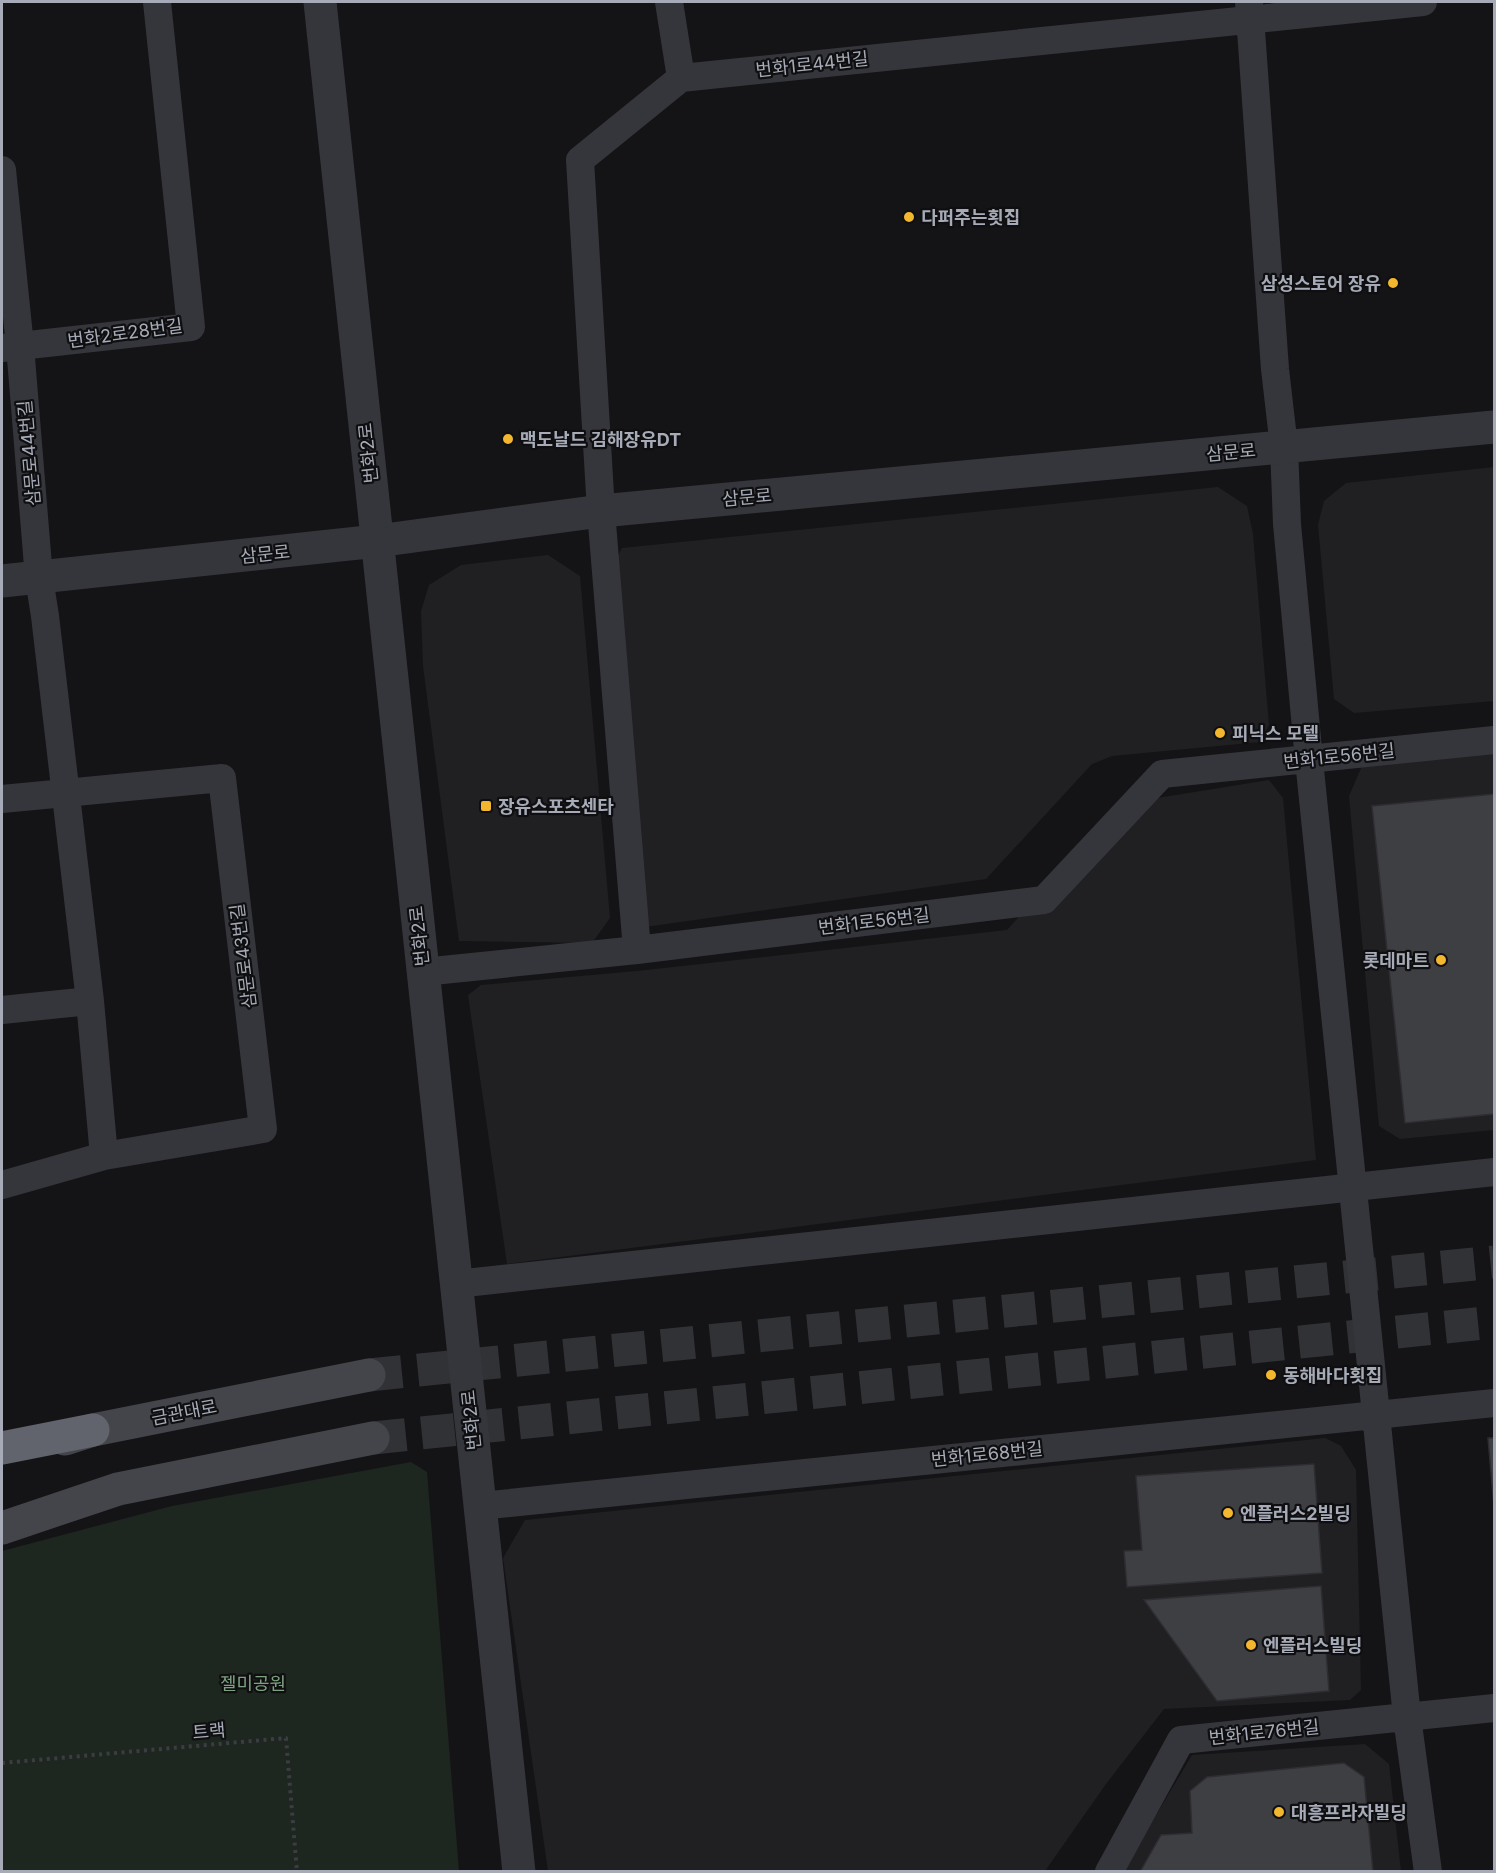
<svg xmlns="http://www.w3.org/2000/svg" width="1496" height="1873" font-family="Inter,'Noto Sans KR',sans-serif">
	<style>
		.built { fill: #202023 }
		.green { fill: #1e2620 }
		.building { fill: #3e3f43; stroke: #2e2e32; stroke-width: 1.5 }
		.lines { fill: none; stroke-linecap: round; stroke-linejoin: round }
		.secondary-tunnel { stroke: #313236; stroke-width: 33; stroke-dasharray: 33 16; stroke-linecap: butt }
		.path { stroke: #3b3d42; stroke-width: 4; stroke-dasharray: 3 4.5; stroke-linecap: butt }
		.minor { stroke: #35363b; stroke-width: 28 }
		.tertiary { stroke: #35363b; stroke-width: 33 }
		.secondary { stroke: #43454b; stroke-width: 33 }
		.motorway { stroke: #61646c; stroke-width: 33 }
		.poi-dot { fill: #f3b62f; stroke: #0f0f11; stroke-width: 2 }
		.labels { text-anchor: middle; dominant-baseline: central; stroke-width: 4.5; stroke-linejoin: round; paint-order: stroke }
		.street-label { font-size: 18px; fill: #a6abb7; stroke: #0f0f11 }
		.poi-label { font-size: 18px; font-weight: bold; fill: #a6abb7; stroke: #0f0f11; text-anchor: start }
		.park-label { font-size: 18px; fill: #7da280; stroke: #0f0f11 }
	</style>
	<rect width="100%" height="100%" fill="#141416"/>
	<path class="built" d="M 1494,467 L 1494,701 L 1354,713 L 1334,699 L 1318,525 L 1324,501 L 1346,483 Z
		M 1218,487 L 1247,506 L 1253,534 L 1269,725 L 1260,742 L 1112,756 L 1092,764 L 986,879 L 645,927 L 610,572 L 622,548 Z
		M 548,555 L 580,576 L 610,918 L 592,943 L 459,941 L 423,666 L 421,611 L 429,585 L 461,565 Z
		M 1494,750 L 1494,1130 L 1400,1139 L 1379,1126 L 1349,796 L 1362,766 Z
		M 1269,780 L 1283,798 L 1316,1160 L 507,1264 L 468,995 L 481,985 L 637,971 L 1007,930 L 1120,804 Z
		M 1325,1438 L 1341,1446 L 1356,1470 L 1361,1690 L 1350,1700 L 1164,1709 L 1106,1784 L 1045,1871 L 548,1871 L 503,1558 L 525,1520 Z
		M 1365,1744 L 1389,1764 L 1401,1871 L 1122,1872 L 1192,1755 Z"/>
	<path class="green" d="M 411,1462 L 427,1472 L 459,1871 L 2,1871 L 2,1551 L 172,1506 Z"/>
	<path class="building" d="M 1494,794 L 1494,1114 L 1405,1123 L 1372,806 Z
		M 1488,1438 L 1494,1438 L 1494,1506 Z
		M 1314,1464 L 1322,1573 L 1127,1587 L 1124,1551 L 1142,1550 L 1136,1476 Z
		M 1321,1586 L 1329,1691 L 1217,1701 L 1144,1600 Z
		M 1344,1763 L 1364,1777 L 1373,1872 L 1140,1872 L 1161,1835 L 1192,1833 L 1190,1791 L 1207,1777 Z"/>
	<g class="lines">
		<path class="secondary-tunnel" d="M 369,1375 L 1494,1262
			M 373,1438 L 1494,1322"/>
		<path class="path" d="M 2,1763 L 286,1738 L 297,1872"/>
		<path class="minor" d="M 669,2 L 681,78
			M 1249,2 L 1275,369 L 1284,447 L 1287,524 L 1309,760 L 1407,1717 L 1428,1872
			M 1423,2 L 681,78 L 580,160 L 601,511 L 637,950 L 1044,900 L 1162,774 L 1494,740
			M 2,170 L 20,346 L 39,578 L 45,616 L 90,1001 L 104,1156
			M 2,348 L 191,327 L 157,2
			M 2,799 L 222,778 L 263,1129 L 104,1156 L 2,1185
			M 423,972 L 637,950
			M 2,1010 L 90,1001
			M 456,1284 L 1494,1172
			M 480,1506 L 1494,1403
			M 1109,1872 L 1181,1740 L 1494,1708"/>
		<path class="tertiary" d="M 320,2 L 519,1872
			M 2,581 L 377,541 L 601,511 L 1494,427"/>
		<path class="secondary" d="M 65,1439 L 93,1430 L 369,1375
			M 2,1528 L 118,1489 L 373,1438"/>
		<path class="motorway" d="M 2,1448 L 93,1430"/>
	</g>
	<g class="poi-dot">
		<circle cx="909" cy="217" r="6"/>
		<circle cx="1393" cy="283" r="6"/>
		<circle cx="508" cy="439" r="6"/>
		<circle cx="1220" cy="733" r="6"/>
		<rect x="480" y="800" width="12" height="12" rx="3"/>
		<circle cx="1441" cy="960" r="6"/>
		<circle cx="1271" cy="1375" r="6"/>
		<circle cx="1228" cy="1513" r="6"/>
		<circle cx="1251" cy="1645" r="6"/>
		<circle cx="1279" cy="1812" r="6"/>
	</g>
	<g class="labels">
		<g class="street-label">
			<text transform="translate(812 64) rotate(-6)">번화1로44번길</text>
			<text transform="translate(125 333) rotate(-8)">번화2로28번길</text>
			<text transform="translate(1231 452) rotate(-5)">삼문로</text>
			<text transform="translate(29 453) rotate(-95)">삼문로44번길</text>
			<text transform="translate(368 453) rotate(-96)">번화2로</text>
			<text transform="translate(747 497) rotate(-5)">삼문로</text>
			<text transform="translate(265 554) rotate(-6)">삼문로</text>
			<text transform="translate(1339 756) rotate(-6)">번화1로56번길</text>
			<text transform="translate(874 921) rotate(-7)">번화1로56번길</text>
			<text transform="translate(419 936) rotate(-96)">번화2로</text>
			<text transform="translate(243 956) rotate(-97)">삼문로43번길</text>
			<text transform="translate(184 1412) rotate(-11)">금관대로</text>
			<text transform="translate(471 1420) rotate(-96)">번화2로</text>
			<text transform="translate(987 1454) rotate(-6)">번화1로68번길</text>
			<text transform="translate(209 1731) rotate(-5)">트랙</text>
			<text transform="translate(1264 1732) rotate(-6)">번화1로76번길</text>
		</g>
		<g class="poi-label">
			<text x="921" y="217">다퍼주는횟집</text>
			<text x="1381" y="283" text-anchor="end">삼성스토어 장유</text>
			<text x="520" y="439">맥도날드 김해장유DT</text>
			<text x="1232" y="733">피닉스 모텔</text>
			<text x="498" y="806">장유스포츠센타</text>
			<text x="1429" y="960" text-anchor="end">롯데마트</text>
			<text x="1283" y="1375">동해바다횟집</text>
			<text x="1240" y="1513">엔플러스2빌딩</text>
			<text x="1263" y="1645">엔플러스빌딩</text>
			<text x="1291" y="1812">대흥프라자빌딩</text>
		</g>
		<g class="park-label">
			<text x="253" y="1683">젤미공원</text>
		</g>
	</g>
	<rect width="1496" height="1873" fill="none" stroke="#a6abb7" stroke-width="6"/>
</svg>
